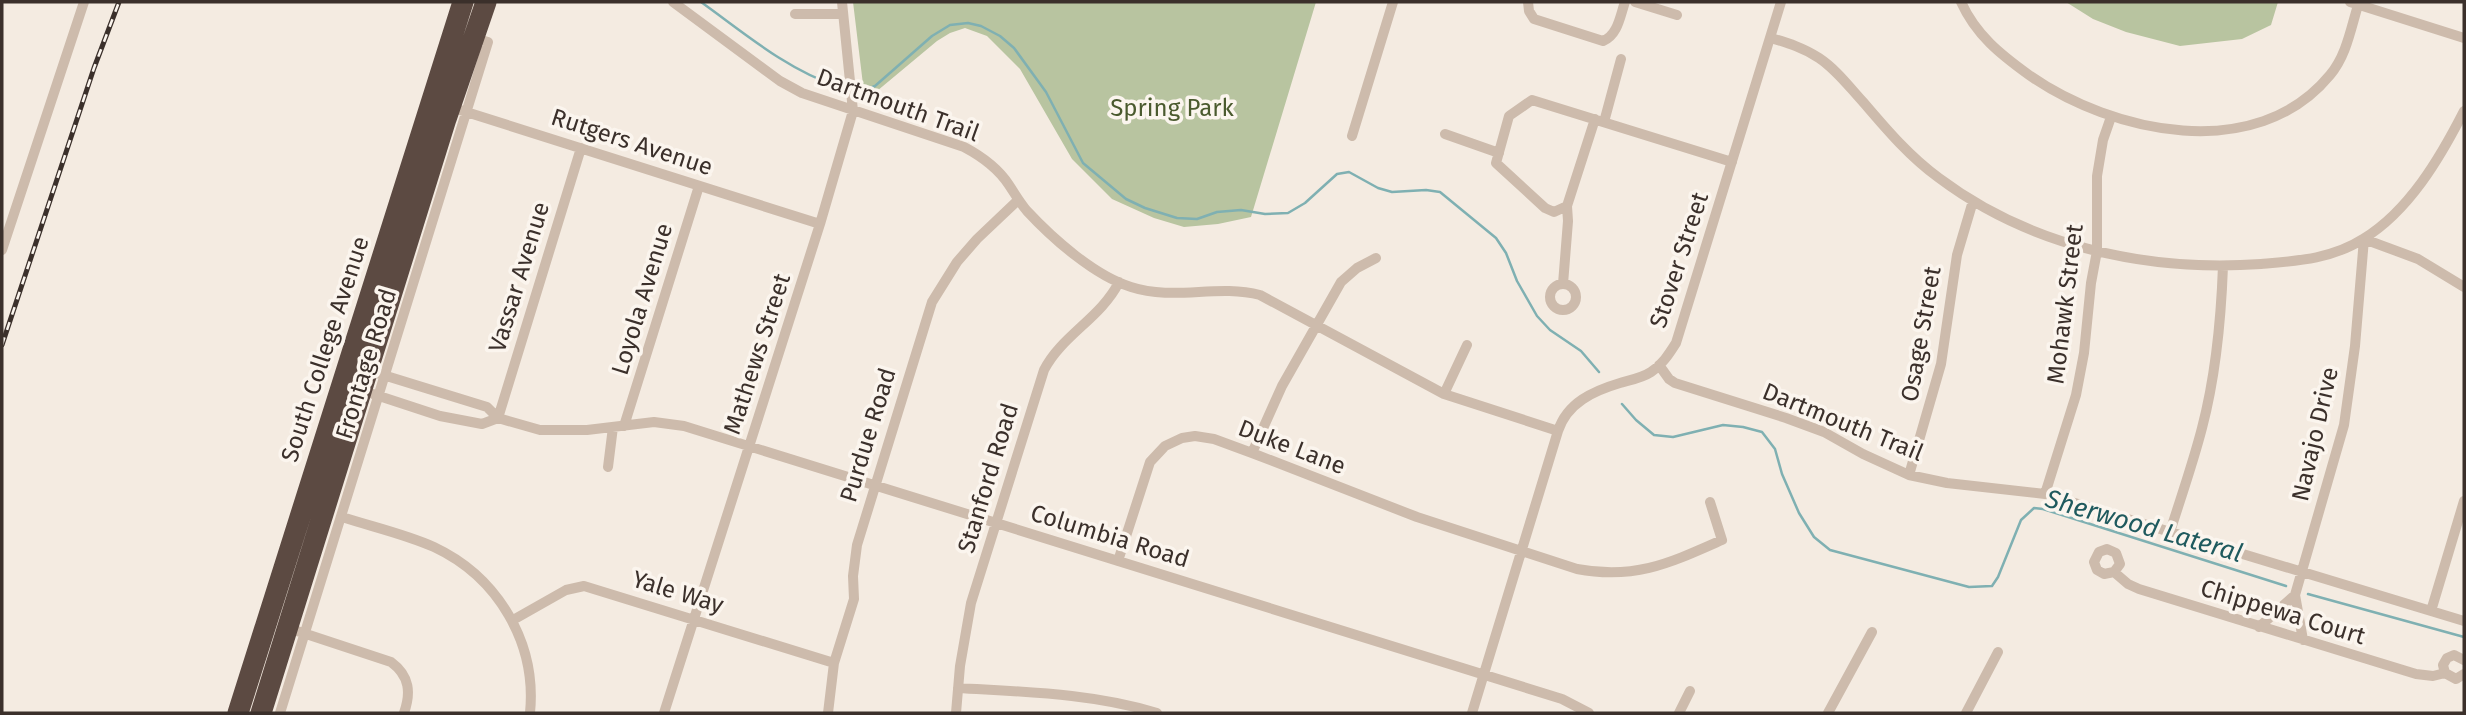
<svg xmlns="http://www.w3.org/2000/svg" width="2466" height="715" font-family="'Fira Sans',sans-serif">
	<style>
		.green { fill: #b8c4a0 }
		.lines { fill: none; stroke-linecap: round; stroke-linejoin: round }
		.stream { stroke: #7fb0b2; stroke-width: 2.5 }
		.street { stroke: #cdbbac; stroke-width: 10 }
		.highway { stroke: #5c4a42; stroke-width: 21 }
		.rail-casing { stroke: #3b302b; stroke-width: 5 }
		.rail { stroke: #fbf5ee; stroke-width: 2.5; stroke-dasharray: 8; stroke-linecap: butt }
		.labels { text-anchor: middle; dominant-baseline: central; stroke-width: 7; stroke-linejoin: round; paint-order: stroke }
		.street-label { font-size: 24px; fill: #3b302b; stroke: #fbf5ee }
		.park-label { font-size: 24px; fill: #4a5a2e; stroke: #fbf5ee }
		.water-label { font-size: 26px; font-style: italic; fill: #1f5a5e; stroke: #fbf5ee }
	</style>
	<rect width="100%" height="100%" fill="#f4ebe1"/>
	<path class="green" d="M 853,2 L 1316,2 L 1251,217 L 1218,224 L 1184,227 L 1154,218 L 1112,199 L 1072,159 L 1020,69 L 987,36 L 965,28 L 950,33 L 937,41 L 865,101 Z
		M 2066,2 L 2278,2 L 2271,25 L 2242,39 L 2180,46 L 2126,32 L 2093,19 Z"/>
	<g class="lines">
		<path class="stream" d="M 701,2 C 743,32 787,70 837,86
			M 867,89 L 875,86 L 932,36 L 950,25 L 968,23 L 981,26 L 1000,36 L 1014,48 L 1046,92 L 1083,163 L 1126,199 L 1145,208 L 1177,218 L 1197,219 L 1217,212 L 1241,210 L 1265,214 L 1288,213 L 1305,203 L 1337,174 L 1349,172 L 1378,188 L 1392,192 L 1426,190 L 1440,192 L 1496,238 L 1506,253 L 1517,281 L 1537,316 L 1550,330 L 1581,351 L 1599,372
			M 1622,404 L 1636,420 L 1654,435 L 1673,437 L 1723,425 L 1743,427 L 1762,432 L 1775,449 L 1782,474 L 1799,513 L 1814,537 L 1830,550 L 1969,587 L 1992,586 L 1998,577 L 2021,520 L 2034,508 L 2043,509 L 2286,586
			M 2308,594 L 2464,637"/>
		<path class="street" d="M 673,2 L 780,81 L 802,93 L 964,147 C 981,156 998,168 1009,185 C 1015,194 1020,203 1027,211 C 1053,239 1095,276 1131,287 C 1174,301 1217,284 1260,295 L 1444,394 L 1558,431
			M 1528,2 L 1529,11 L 1534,19 L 1603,41 C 1618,35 1620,16 1625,2
			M 1635,2 L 1677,15
			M 1961,2 C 1976,35 2000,54 2029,75 C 2112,133 2256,165 2330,75 C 2347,55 2351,27 2359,2
			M 2350,2 L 2464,38
			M 795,14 L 843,14
			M 1771,38 C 1788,43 1804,48 1819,58 C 1837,70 1850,88 1864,103 C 1887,130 1910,157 1939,178 C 2031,247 2148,272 2261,264 C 2296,261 2332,259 2363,239 C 2409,211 2440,158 2464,111
			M 460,110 L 820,224
			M 1595,119 L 1567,206 L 1554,212 L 1545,208 L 1496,163 L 1509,116 L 1532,100 L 1732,162
			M 1604,122 L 1621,59
			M 1445,134 L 1499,153
			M 1352,136 L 1393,2
			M 2,250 L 84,2
			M 1563,284 L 1568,221 L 1567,206
			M1550 297a13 13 0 1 1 26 0a13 13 0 1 1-26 0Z
			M 1659,365 L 1669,379 L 1675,383 L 1786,418 L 1824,432 L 1863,454 L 1909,475 L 1947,483 L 2045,494 L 2464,621
			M 367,370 L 487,407 L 498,418 L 540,430 L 587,430 L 654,422 L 684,426 L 1562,699 L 1589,713
			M 373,394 L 440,416 L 482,424 L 498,418
			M 1444,394 L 1467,345
			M 498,418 L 581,148
			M 624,426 L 699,186
			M 1252,453 L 1282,386 L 1341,282 L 1357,268 L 1376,258
			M 608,467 L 613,427
			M 1909,475 L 1941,364 L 1957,255 L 1973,201
			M 2045,494 L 2076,395 L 2084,353 L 2091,283 L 2097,251 L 2097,176 L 2103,140 L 2111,117
			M 342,517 C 373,527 405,534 434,547 C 498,577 537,643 530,713
			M 2170,532 C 2181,497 2193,463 2202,428 C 2216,375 2221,321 2223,266
			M 1118,561 L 1150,462 L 1165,446 L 1182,438 L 1195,436 L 1214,439 L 1252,453 L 1417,517 L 1577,569 C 1635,580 1670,563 1722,540 L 1710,502
			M 2114,572 L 2120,564 L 2116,553 L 2107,549 L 2099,552 L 2094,562 L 2097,570 L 2104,574 L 2114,572 L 2128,584 L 2139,589 L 2416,674 L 2433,676 L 2445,673 L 2456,679 L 2464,674
			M 2431,611 L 2464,501
			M 513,620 L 566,590 L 584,586 L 834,663
			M 2259,627 L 2295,595
			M 288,628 L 391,662 C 410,676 411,693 404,713
			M 2303,640 L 2295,595 L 2344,425 L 2355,346 L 2364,239 L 2418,259 L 2464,287
			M 2445,673 L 2443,665 L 2447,658 L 2454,655 L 2464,660
			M 958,688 C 1025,692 1092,693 1157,713
			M 280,713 L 488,42 L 474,38
			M 664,713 L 820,224 L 853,111 L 842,2
			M 828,713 L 834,663 L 854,599 L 853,576 L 857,545 L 932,302 L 957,262 L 977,239 L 1018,200
			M 956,713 L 960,666 L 971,603 L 1044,370 C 1062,335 1101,318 1119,282
			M 1472,713 L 1558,431 C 1567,403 1593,391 1620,383 C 1630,380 1642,378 1651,372 C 1662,365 1669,354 1676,343 L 1781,2
			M 1679,713 L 1690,691
			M 1828,713 L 1872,632
			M 1966,713 L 1998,652"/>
		<path class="highway" d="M 238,713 L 463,2
			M 261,713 L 446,119 L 486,2"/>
		<defs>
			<path id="rail" d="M 2,345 L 94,68 L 119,2"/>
		</defs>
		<use href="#rail" class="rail-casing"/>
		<use href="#rail" class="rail"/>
	</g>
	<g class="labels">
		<g class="street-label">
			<text transform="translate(898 105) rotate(20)">Dartmouth Trail</text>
			<text transform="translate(632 142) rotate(18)">Rutgers Avenue</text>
			<text transform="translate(1679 260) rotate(-72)">Stover Street</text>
			<text transform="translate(519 277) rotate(-73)">Vassar Avenue</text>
			<text transform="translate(642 299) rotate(-73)">Loyola Avenue</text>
			<text transform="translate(2065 304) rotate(-83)">Mohawk Street</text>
			<text transform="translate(1921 334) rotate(-80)">Osage Street</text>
			<text transform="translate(325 349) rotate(-72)">South College Avenue</text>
			<text transform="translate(757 354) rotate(-72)">Mathews Street</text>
			<text transform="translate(366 364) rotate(-73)">Frontage Road</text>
			<text transform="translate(1843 422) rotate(22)">Dartmouth Trail</text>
			<text transform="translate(2315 434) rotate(-77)">Navajo Drive</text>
			<text transform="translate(868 435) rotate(-73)">Purdue Road</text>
			<text transform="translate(1292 447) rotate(21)">Duke Lane</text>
			<text transform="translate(988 478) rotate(-73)">Stanford Road</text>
			<text transform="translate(1110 536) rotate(17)">Columbia Road</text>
			<text transform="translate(678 592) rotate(17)">Yale Way</text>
			<text transform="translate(2283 612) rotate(17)">Chippewa Court</text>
		</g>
		<g class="park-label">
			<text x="1172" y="108">Spring Park</text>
		</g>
		<g class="water-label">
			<text transform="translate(2144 526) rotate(16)">Sherwood Lateral</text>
		</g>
	</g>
	<rect width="2466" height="715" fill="none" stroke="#3b302b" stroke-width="7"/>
</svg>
